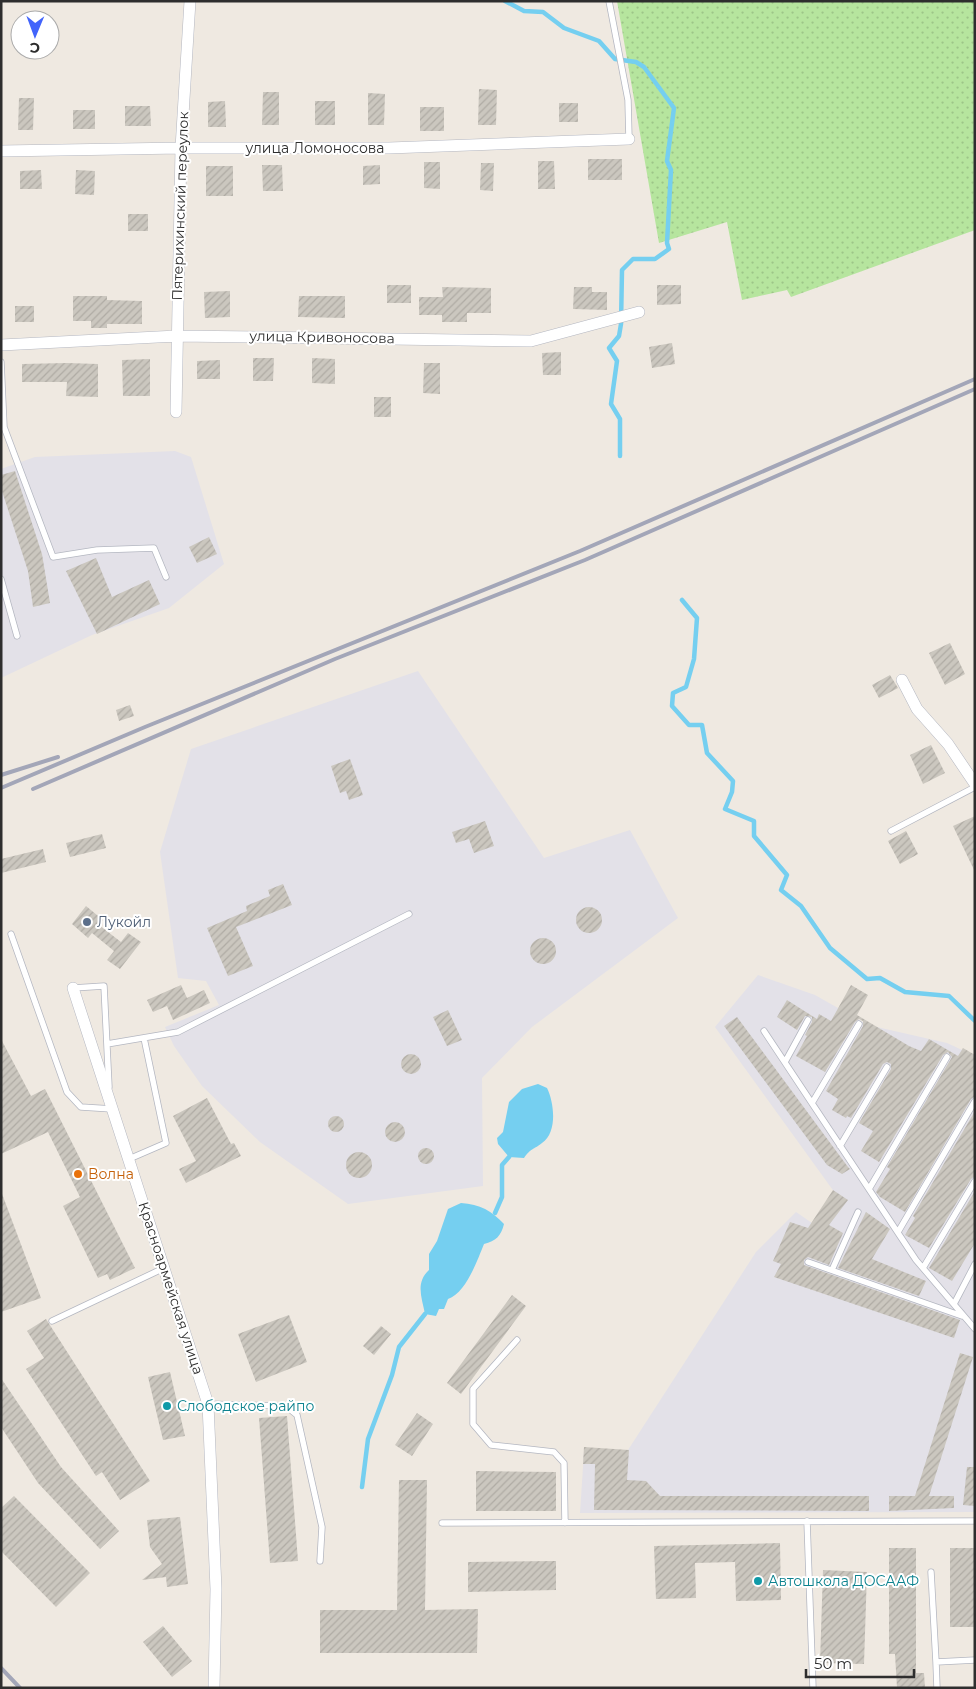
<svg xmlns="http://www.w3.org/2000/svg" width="976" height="1689" font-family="Montserrat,sans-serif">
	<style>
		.industrial { fill: #e3e1e8 }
		.park { fill: url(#park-dots) }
		.water { fill: #75cff0 }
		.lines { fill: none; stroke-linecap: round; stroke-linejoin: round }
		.stream { stroke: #75cff0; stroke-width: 4.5 }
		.building { fill: url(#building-hatch) }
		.lane-casing { stroke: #b4b7c1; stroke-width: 7 }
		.street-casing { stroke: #b4b7c1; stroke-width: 12 }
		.lane { stroke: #fff; stroke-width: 5.5 }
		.street { stroke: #fff; stroke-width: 11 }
		.rail { stroke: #a3a6b8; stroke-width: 4 }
		.service-dot { fill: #5c6f8a; stroke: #fff; stroke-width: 2 }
		.food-dot { fill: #e8710a; stroke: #fff; stroke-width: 2 }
		.culture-dot { fill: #0f9aa8; stroke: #fff; stroke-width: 2 }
		.labels { text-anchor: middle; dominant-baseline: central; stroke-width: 4; stroke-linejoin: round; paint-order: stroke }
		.street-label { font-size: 14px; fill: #2e2e2e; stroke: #fff }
		.service-label { font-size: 14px; fill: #4e5e75; stroke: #fff; text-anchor: start }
		.food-label { font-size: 14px; fill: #c56008; stroke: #fff; text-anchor: start }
		.culture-label { font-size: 14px; fill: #0d838f; stroke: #fff; text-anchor: start }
	</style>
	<defs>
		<pattern id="park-dots" width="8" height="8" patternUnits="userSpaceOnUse" patternTransform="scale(1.25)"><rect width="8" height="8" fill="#b6e59e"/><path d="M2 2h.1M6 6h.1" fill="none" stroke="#9dc588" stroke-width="1.8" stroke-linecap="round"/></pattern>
		<pattern id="building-hatch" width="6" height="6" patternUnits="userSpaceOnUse" patternTransform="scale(1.25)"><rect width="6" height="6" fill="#cbc7bf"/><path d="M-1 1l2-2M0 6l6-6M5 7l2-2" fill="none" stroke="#afaba4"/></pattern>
	</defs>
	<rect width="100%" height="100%" fill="#efe9e1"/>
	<path class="industrial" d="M 175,451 L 191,457 L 224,564 L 169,608 L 92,635 L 1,678 L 1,469 L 35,457 Z
		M 418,671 L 544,858 L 630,830 L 678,918 L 532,1027 L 482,1078 L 483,1186 L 348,1204 L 260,1142 L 202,1086 L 174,1046 L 165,1027 L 219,1005 L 206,981 L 178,978 L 160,852 L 191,749 Z
		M 758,975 L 815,995 L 868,1025 L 947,1043 L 975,1056 L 975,1512 L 580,1513 L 584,1452 L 628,1450 L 756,1252 L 796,1212 L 812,1223 L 835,1193 L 715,1027 Z"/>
	<path class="park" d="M 617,1 L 975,1 L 975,230 L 791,297 L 787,290 L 742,300 L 727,222 L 659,243 Z"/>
	<path class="water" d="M 538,1084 L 547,1088 C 554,1102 558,1132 542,1143 C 533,1150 531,1148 524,1158 L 509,1157 L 498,1144 L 497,1138 L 503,1132 L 509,1102 L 522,1089 Z
		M 461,1203 C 480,1204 492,1211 504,1224 C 501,1236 496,1241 484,1244 C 477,1261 466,1293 448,1299 L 444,1309 L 439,1309 L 436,1316 L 425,1314 C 422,1298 415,1283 429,1270 L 429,1254 L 437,1241 L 448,1209 Z"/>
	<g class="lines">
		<path class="stream" d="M 505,1 L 524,11 L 543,12 L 564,28 L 599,41 L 615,59 L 636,62 L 644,67 L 674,108 L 667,161 L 671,170 L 667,243 L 669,249 L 655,259 L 633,259 L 622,270 L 621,324 L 619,336 L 609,348 L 617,361 L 611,404 L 620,419 L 620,456
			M 682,600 L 697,618 L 694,659 L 686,687 L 673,693 L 672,706 L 689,725 L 702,725 L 707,753 L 733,781 L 732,792 L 725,809 L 754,821 L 754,836 L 787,875 L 781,890 L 801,906 L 830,948 L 867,979 L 880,978 L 905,992 L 949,996 L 975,1021
			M 495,1213 L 502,1197 L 502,1165 L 509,1157
			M 362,1487 L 368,1439 L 392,1375 L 399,1347 L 425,1314"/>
	</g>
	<path class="building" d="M 479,89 L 497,90 L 496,125 L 478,125 Z
		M 263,92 L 279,92 L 279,125 L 262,125 Z
		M 368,93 L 385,94 L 384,125 L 368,125 Z
		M 19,98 L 34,98 L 33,130 L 18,130 Z
		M 225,101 L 226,127 L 208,127 L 208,102 Z
		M 315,101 L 335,101 L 335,125 L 315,125 Z
		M 559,103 L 578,103 L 578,122 L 559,122 Z
		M 125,106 L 150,106 L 151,126 L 125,126 Z
		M 420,107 L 444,107 L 444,131 L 420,131 Z
		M 73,110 L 95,110 L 95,129 L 73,129 Z
		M 588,159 L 622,159 L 622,180 L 588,180 Z
		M 538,161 L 554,161 L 555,189 L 538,189 Z
		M 424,162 L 440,162 L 440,189 L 424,188 Z
		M 481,163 L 494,163 L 493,191 L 480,190 Z
		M 262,165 L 282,165 L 283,191 L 263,191 Z
		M 380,165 L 380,184 L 363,185 L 363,166 Z
		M 206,166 L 233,166 L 233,196 L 206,196 Z
		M 41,170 L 42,189 L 20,189 L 20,171 Z
		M 76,170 L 95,171 L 94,195 L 75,194 Z
		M 128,214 L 148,214 L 148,231 L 128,231 Z
		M 387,285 L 411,285 L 411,303 L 387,303 Z
		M 657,285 L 681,285 L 681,304 L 657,305 Z
		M 442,287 L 491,288 L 491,313 L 467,313 L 467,322 L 442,322 L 442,315 L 419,315 L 419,297 L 443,297 Z
		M 574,287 L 592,287 L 592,292 L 607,292 L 607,310 L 573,309 Z
		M 230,291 L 230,317 L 205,318 L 204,292 Z
		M 73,296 L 107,296 L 107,300 L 142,301 L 142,324 L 107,324 L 107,328 L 91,328 L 91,321 L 73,321 Z
		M 299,296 L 345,296 L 345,318 L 298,317 Z
		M 15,306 L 34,306 L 34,322 L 15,322 Z
		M 672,343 L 675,364 L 652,368 L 649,347 Z
		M 561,352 L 561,375 L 543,375 L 542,353 Z
		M 253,358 L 274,358 L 273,381 L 253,381 Z
		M 312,358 L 335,359 L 335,384 L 312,383 Z
		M 150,359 L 150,396 L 123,396 L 122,360 Z
		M 220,360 L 220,379 L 197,379 L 197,361 Z
		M 67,363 L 98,364 L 98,397 L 66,396 L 67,382 L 22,382 L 22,364 Z
		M 424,363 L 440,363 L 440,394 L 423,393 Z
		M 374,397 L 391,397 L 391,417 L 374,417 Z
		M 15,471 L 42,554 L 50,603 L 33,607 L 28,571 L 1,488 L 1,475 Z
		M 209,537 L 217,554 L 197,563 L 189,547 Z
		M 96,558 L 112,597 L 149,580 L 160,604 L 97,634 L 66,571 Z
		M 950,643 L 965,674 L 945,685 L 929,653 Z
		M 890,675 L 898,688 L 879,698 L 872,685 Z
		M 130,705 L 134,716 L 119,721 L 116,710 Z
		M 931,745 L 945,773 L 923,784 L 910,755 Z
		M 350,759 L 363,795 L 349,800 L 346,791 L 340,793 L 331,766 Z
		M 975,816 L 975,872 L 953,826 Z
		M 485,821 L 494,846 L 474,853 L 469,839 L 456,843 L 452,832 Z
		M 906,831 L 918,854 L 900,864 L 888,841 Z
		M 102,834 L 106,848 L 70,857 L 66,843 Z
		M 43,849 L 46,862 L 1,873 L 1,859 Z
		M 283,884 L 292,905 L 236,927 L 253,966 L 228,976 L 207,928 L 247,911 L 246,906 L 270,896 L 268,890 Z
		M 86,906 L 103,920 L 99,925 L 121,942 L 128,933 L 141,942 L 120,969 L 107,960 L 114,951 L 92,933 L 88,938 L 72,924 Z
		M576 920a13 13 0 1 1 26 0a13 13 0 1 1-26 0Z
		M530 951a13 13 0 1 1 26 0a13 13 0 1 1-26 0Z
		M 181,985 L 187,998 L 204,990 L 210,1003 L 173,1020 L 167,1006 L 153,1012 L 147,1000 Z
		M 851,985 L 868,995 L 857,1015 L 909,1046 L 921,1051 L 929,1039 L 958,1056 L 963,1048 L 975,1055 L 975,1096 L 971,1099 L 905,1212 L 880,1197 L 876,1192 L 890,1169 L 887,1167 L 952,1057 L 948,1052 L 943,1055 L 879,1162 L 861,1151 L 873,1131 L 859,1123 L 891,1069 L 891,1064 L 887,1062 L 883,1064 L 851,1118 L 847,1116 L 846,1118 L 832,1110 L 838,1099 L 826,1091 L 863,1026 L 863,1021 L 859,1019 L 855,1022 L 825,1072 L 796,1056 L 807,1036 L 805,1035 L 812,1022 L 812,1017 L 805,1016 L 797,1030 L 777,1017 L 787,1000 L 817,1019 L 819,1014 L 831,1021 Z
		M 448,1010 L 462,1040 L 447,1046 L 433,1017 Z
		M 737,1017 L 848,1167 L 850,1169 L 842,1174 L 827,1165 L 724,1026 Z
		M 1,1039 L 31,1096 L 45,1089 L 135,1268 L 110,1280 L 107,1274 L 98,1278 L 63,1206 L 80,1197 L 48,1132 L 1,1154 Z
		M401 1064a10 10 0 1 1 20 0a10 10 0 1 1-20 0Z
		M 207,1098 L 231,1144 L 234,1143 L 241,1156 L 186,1183 L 179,1169 L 196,1161 L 173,1116 Z
		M 975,1111 L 975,1176 L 971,1179 L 929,1248 L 905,1235 L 915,1218 L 913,1216 Z
		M328 1124a8 8 0 1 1 16 0a8 8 0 1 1-16 0Z
		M385 1132a10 10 0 1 1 20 0a10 10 0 1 1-20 0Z
		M418 1156a8 8 0 1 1 16 0a8 8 0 1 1-16 0Z
		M346 1165a13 13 0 1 1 26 0a13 13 0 1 1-26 0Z
		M 833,1190 L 848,1200 L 829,1225 L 843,1233 L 829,1265 L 808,1257 L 804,1260 L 804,1265 L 960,1320 L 954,1338 L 774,1277 L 781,1264 L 773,1261 L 790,1222 L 808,1228 Z
		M 1,1191 L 41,1298 L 1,1312 Z
		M 975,1191 L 975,1243 L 952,1281 L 929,1268 Z
		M 866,1212 L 890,1229 L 872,1259 L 926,1281 L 919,1296 L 838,1268 Z
		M 512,1295 L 526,1306 L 461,1394 L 447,1383 Z
		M 289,1315 L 307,1362 L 256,1382 L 238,1334 Z
		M 46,1319 L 150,1481 L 120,1500 L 102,1472 L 96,1476 L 26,1369 L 44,1358 L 27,1331 Z
		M 381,1326 L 391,1334 L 374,1355 L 363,1346 Z
		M 960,1353 L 973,1357 L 929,1496 L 954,1496 L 954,1508 L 889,1511 L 889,1496 L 915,1496 Z
		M 170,1372 L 185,1436 L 163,1440 L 148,1377 Z
		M 1,1378 L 61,1467 L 119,1531 L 100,1549 L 38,1483 L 1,1427 Z
		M 417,1413 L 433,1424 L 412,1456 L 395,1445 Z
		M 287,1416 L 298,1561 L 270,1563 L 259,1418 Z
		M 584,1447 L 629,1450 L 627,1480 L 646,1481 L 660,1496 L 869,1496 L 869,1511 L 594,1510 L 595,1464 L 583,1464 Z
		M 967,1467 L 975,1467 L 975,1506 L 963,1505 Z
		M 476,1471 L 556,1472 L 556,1511 L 476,1511 Z
		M 399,1480 L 427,1480 L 425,1610 L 478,1609 L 477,1653 L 320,1653 L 320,1610 L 397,1610 Z
		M 14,1496 L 90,1573 L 56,1607 L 1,1551 L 1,1508 Z
		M 180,1517 L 188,1584 L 167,1587 L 166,1577 L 142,1580 L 162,1564 L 150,1547 L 147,1520 Z
		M 780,1543 L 781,1600 L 736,1601 L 735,1562 L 695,1563 L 696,1598 L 656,1599 L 654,1546 Z
		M 889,1548 L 916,1548 L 916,1673 L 924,1673 L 925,1688 L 897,1688 L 895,1654 L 889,1654 Z
		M 950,1548 L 975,1548 L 975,1627 L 950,1627 Z
		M 556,1561 L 556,1590 L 468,1592 L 468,1562 Z
		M 823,1570 L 867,1572 L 864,1664 L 820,1663 Z
		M 163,1626 L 192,1661 L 172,1677 L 143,1642 Z"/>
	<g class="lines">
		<defs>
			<path id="lane" d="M 609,1 L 628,100 L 629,139
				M 1,362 L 4,427 L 53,557 L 97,550 L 154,548 L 166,577
				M 1,579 L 17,636
				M 891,831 L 975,787
				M 11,934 L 67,1092 L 81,1107 L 112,1109
				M 73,988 L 104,986 L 109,1087
				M 764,1031 L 916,1260 L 975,1329
				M 107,1044 L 178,1032 L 409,914
				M 785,1062 L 808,1020
				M 812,1103 L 859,1024
				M 840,1146 L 887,1067
				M 129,1159 L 166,1143 L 144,1038
				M 869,1189 L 947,1057
				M 898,1232 L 975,1101
				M 808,1262 L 962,1316
				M 923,1268 L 975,1181
				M 832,1270 L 858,1212
				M 954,1304 L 975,1264
				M 52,1321 L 164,1268
				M 517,1340 L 473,1389 L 473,1424 L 491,1445 L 554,1452 L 564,1463 L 565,1523
				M 208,1404 L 286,1406 L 297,1415 L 322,1527 L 320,1561
				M 807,1521 L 813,1688
				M 442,1523 L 975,1521
				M 931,1572 L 936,1662 L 975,1660
				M 936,1662 L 937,1688"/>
			<path id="street" d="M 1,151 L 181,148 L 389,148 L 629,139
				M 1,345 L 177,336 L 531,341 L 639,312
				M 176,412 L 181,148 L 190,1
				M 902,680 L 917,709 L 948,744 L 975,784
				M 73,988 L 208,1404 L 216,1589 L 214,1688"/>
		</defs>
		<use href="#lane" class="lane-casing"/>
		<use href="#street" class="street-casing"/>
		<use href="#lane" class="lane"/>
		<use href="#street" class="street"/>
		<path class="rail" d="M 1,775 L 58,757
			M 1,788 L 145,727 L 580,551 L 975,379
			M 33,789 L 335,659 L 585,560 L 975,389
			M 1,1668 L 20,1688"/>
	</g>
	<circle class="service-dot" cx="87" cy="922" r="5"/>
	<circle class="food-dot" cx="78" cy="1174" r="5"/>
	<g class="culture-dot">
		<circle cx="167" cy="1406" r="5"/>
		<circle cx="758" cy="1581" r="5"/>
	</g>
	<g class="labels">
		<g class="street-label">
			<text x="315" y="148">улица Ломоносова</text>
			<text transform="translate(180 206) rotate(-88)">Пятерихинский переулок</text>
			<text transform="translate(322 337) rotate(1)">улица Кривоносова</text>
			<text transform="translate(171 1288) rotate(72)">Красноармейская улица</text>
		</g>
		<g class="service-label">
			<text x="97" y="922">Лукойл</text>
		</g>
		<g class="food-label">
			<text x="88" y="1174">Волна</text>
		</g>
		<g class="culture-label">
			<text x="177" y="1406">Слободское райпо</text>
			<text x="768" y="1581">Автошкола ДОСААФ</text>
		</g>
	</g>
	<rect width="976" height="1689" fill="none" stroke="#2e2e2e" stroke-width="5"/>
	<g transform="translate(35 35) rotate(181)"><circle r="24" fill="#ffffff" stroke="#ababab"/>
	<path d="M0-4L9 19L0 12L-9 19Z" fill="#4264fb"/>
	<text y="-8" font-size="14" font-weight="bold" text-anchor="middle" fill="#2e2e2e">С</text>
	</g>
	<path d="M806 1669v8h108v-8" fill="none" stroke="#2e2e2e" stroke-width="2.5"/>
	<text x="814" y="1669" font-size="15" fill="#2e2e2e" stroke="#ffffff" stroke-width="4" paint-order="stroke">50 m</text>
</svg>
